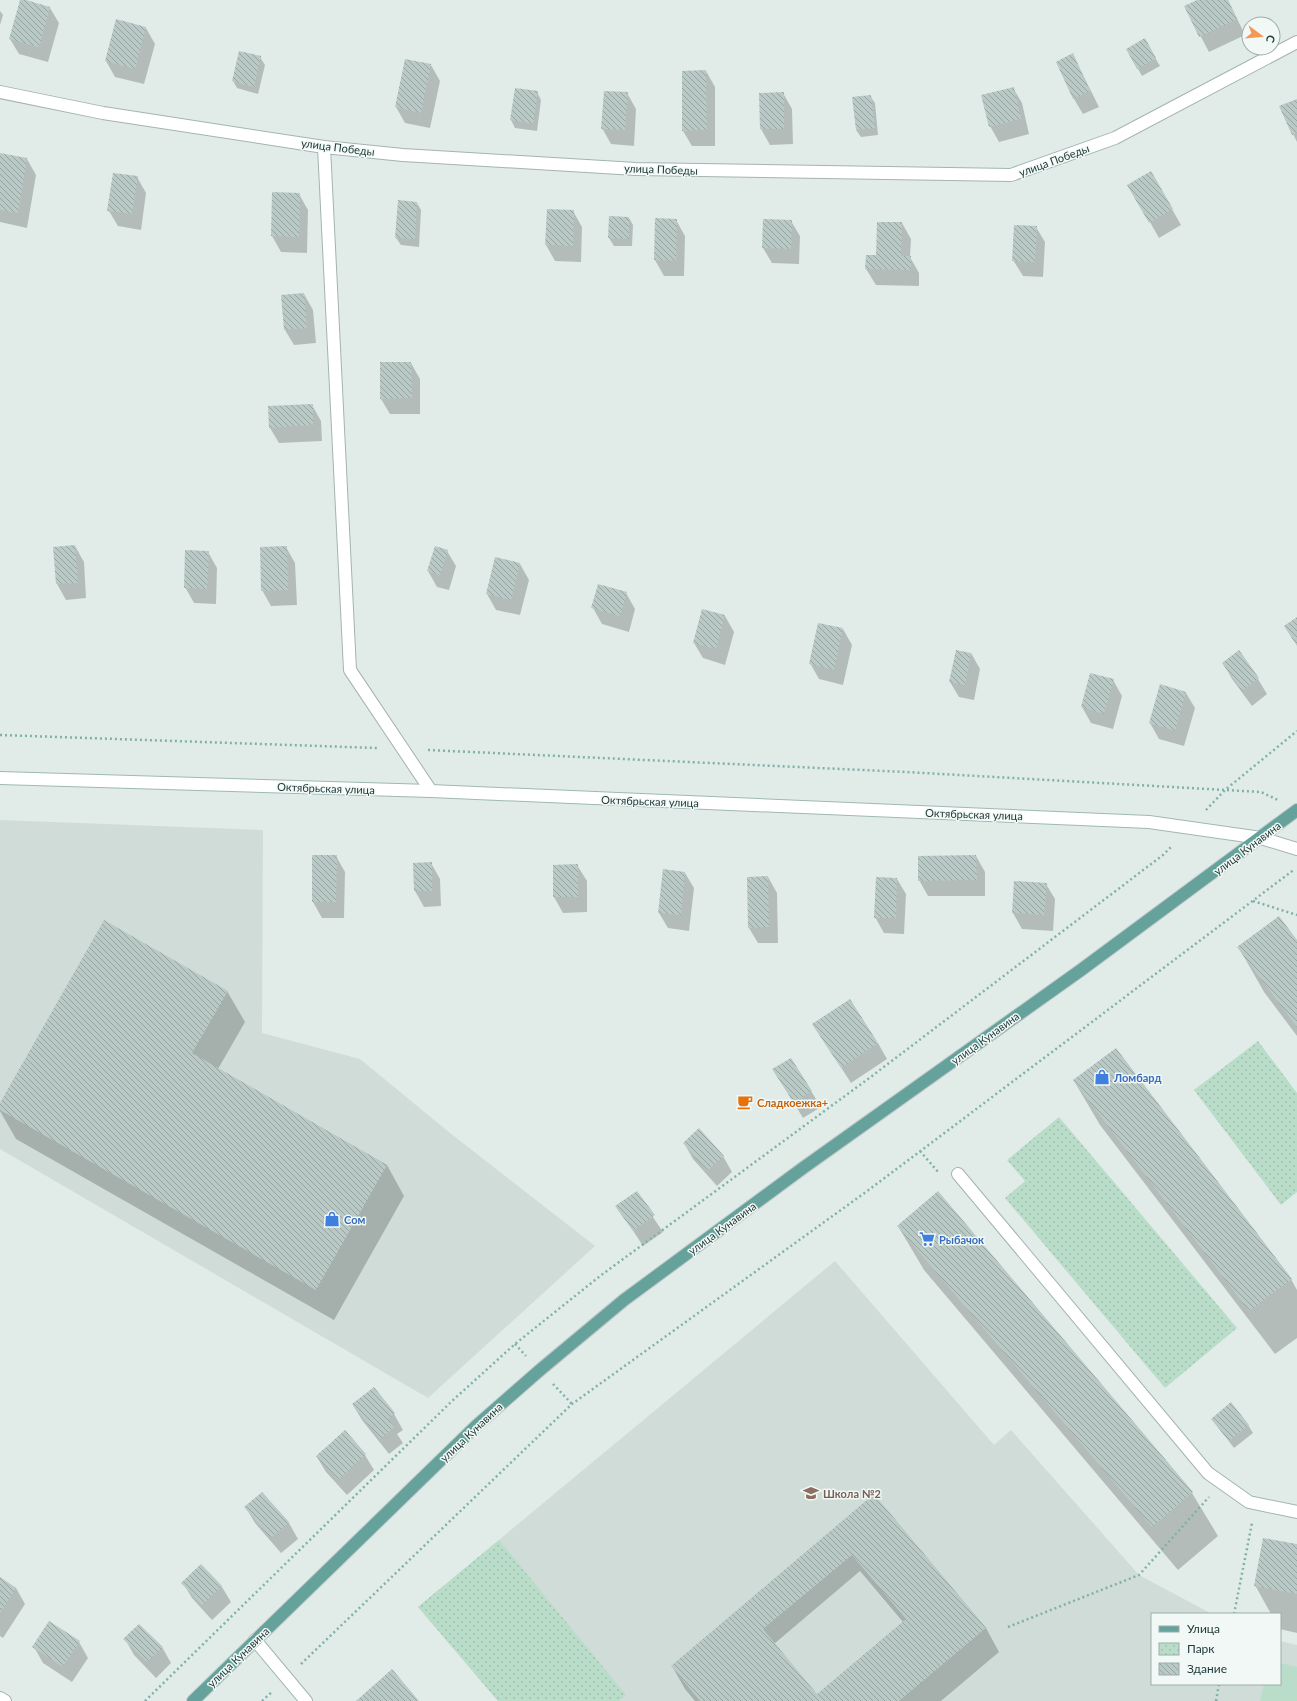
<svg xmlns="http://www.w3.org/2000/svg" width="1297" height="1701" font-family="Lato,sans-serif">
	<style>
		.built { fill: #cfdcd8 }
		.green { fill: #b9ddc9 }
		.park { fill: url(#park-dots) }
		.shadow { fill: #0003; fill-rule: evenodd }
		.building { fill: url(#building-back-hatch); fill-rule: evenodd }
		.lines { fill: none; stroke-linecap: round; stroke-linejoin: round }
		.lane-casing { stroke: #a4b4b1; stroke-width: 14 }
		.street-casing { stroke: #a4b4b1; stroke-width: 14 }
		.secondary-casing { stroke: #9fb8b3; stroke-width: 14 }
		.primary-casing { stroke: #c1c8c8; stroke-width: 14 }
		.path { stroke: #81b0a9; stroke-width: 2.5; stroke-dasharray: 2 3; stroke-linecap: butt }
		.lane { stroke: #fff; stroke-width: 12 }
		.street { stroke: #fff; stroke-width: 12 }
		.secondary { stroke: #fff; stroke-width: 12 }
		.primary { stroke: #65a29c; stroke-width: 12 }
		.labels { text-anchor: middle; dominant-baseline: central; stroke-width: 3; stroke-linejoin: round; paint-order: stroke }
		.street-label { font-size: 11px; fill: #213c3a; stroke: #f1f8f6 }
		.shop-label { font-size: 11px; font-weight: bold; fill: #366cbe; stroke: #f1f8f6; text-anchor: start }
		.food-label { font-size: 11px; font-weight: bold; fill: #c56008; stroke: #f1f8f6; text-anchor: start }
		.education-label { font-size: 11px; font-weight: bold; fill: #785e54; stroke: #f1f8f6; text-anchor: start }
	</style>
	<defs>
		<pattern id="park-dots" width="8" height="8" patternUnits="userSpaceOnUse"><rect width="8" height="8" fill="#b9ddc9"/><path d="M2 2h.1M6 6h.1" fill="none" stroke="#9fbfad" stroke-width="1.8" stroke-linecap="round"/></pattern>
		<pattern id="building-back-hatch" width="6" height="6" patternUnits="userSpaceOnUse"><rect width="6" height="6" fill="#b9c9c5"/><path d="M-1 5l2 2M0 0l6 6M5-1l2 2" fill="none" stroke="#96a4a1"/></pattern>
	</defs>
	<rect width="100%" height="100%" fill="#e1ece9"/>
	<path class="built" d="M 0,820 L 263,830 L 262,1033 L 360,1059 L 450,1133 L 595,1246 L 428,1398 L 0,1149 Z
		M 835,1261 L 994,1445 L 1011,1430 L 1139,1575 L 1212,1614 L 1152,1614 L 1152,1684 L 1280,1684 L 1280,1641 L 1297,1645 L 1297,1701 L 498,1701 L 418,1607 Z"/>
	<path class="green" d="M 1280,1663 L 1297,1667 L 1297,1701 L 1260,1701 L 1264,1684 L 1280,1684 Z"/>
	<path class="park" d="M 1258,1041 L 1297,1093 L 1297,1192 L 1281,1205 L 1194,1090 Z
		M 1059,1117 L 1237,1328 L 1165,1388 L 1005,1198 L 1025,1181 L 1007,1160 Z
		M 499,1540 L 626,1695 L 619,1701 L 498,1701 L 418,1607 Z"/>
	<path class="shadow" d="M 21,0 L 50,8 L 59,23 L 48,62 L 19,54 L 10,39 Z
		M 1199,0 L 1228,0 L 1245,35 L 1209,52 L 1185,7 Z
		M 0,11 L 3,15 L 0,25 Z
		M 146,28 L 155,44 L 144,84 L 115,77 L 106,61 Z
		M 1144,39 L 1160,66 L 1142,76 L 1127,49 Z
		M 1073,55 L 1099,107 L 1083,114 L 1074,99 Z
		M 260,57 L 265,65 L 258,94 L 237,88 L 233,81 Z
		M 431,65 L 440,81 L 430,128 L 405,123 L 396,107 Z
		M 706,71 L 715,87 L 715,146 L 692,146 L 683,131 Z
		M 1013,88 L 1022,103 L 1029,134 L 999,142 L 990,126 Z
		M 537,92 L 541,100 L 537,131 L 515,128 L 511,120 Z
		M 627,93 L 636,109 L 634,146 L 611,144 L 602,128 Z
		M 783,93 L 792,109 L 793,144 L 770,145 L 761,129 Z
		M 870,96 L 875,103 L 878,135 L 861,137 L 856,130 Z
		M 1297,100 L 1297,142 L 1293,134 Z
		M 0,154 L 27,159 L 36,175 L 27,228 L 0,222 Z
		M 1151,172 L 1181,225 L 1159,238 L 1129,185 Z
		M 137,177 L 146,193 L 141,230 L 118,226 L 109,211 Z
		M 273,194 L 299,194 L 308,210 L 307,253 L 281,252 L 272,236 Z
		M 417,203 L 421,210 L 419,247 L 401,245 L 396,238 Z
		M 573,211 L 582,227 L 581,262 L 555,261 L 546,245 Z
		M 629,218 L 633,225 L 632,246 L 614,246 L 609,238 Z
		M 656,219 L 676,220 L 685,236 L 684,276 L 664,276 L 655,260 Z
		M 791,221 L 800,236 L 799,264 L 772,263 L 763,248 Z
		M 902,223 L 911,239 L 910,257 L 919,273 L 919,286 L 876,285 L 866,269 Z
		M 1036,227 L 1045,242 L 1043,277 L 1023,276 L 1013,260 Z
		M 304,294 L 313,310 L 316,343 L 294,345 L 285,330 Z
		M 411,363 L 420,379 L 420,414 L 390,414 L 381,399 Z
		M 312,405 L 321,421 L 322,441 L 279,443 L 270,428 Z
		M 75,546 L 84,562 L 86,598 L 66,600 L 57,584 L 54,548 Z
		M 286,547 L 295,563 L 297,605 L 271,606 L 262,590 Z
		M 447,551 L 456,566 L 449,590 L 437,587 L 428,571 Z
		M 208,552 L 217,568 L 216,604 L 194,603 L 185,587 Z
		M 520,564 L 529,580 L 520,615 L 496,610 L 487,594 Z
		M 626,593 L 635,609 L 629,632 L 602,624 L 593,608 Z
		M 725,616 L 734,632 L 725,665 L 703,658 L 694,643 Z
		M 843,629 L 852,645 L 843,685 L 819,679 L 810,663 Z
		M 1239,652 L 1258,679 L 1267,694 L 1252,706 L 1232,679 L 1223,663 Z
		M 971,653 L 980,669 L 974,700 L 959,697 L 950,682 Z
		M 1091,674 L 1113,680 L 1122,696 L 1113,729 L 1091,723 L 1082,707 Z
		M 1186,693 L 1195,708 L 1184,746 L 1159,739 L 1150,723 Z
		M 313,856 L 336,856 L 345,872 L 344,918 L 322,918 L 313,902 Z
		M 976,856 L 985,872 L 985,896 L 928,896 L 919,880 Z
		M 431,863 L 440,879 L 441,906 L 424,907 L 415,891 Z
		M 577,865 L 587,881 L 587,912 L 563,913 L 554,897 L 554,866 Z
		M 685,873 L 694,888 L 689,931 L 668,928 L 659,913 Z
		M 768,877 L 777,893 L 778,943 L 758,943 L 749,928 Z
		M 897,879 L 906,894 L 904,934 L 884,933 L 875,917 Z
		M 1046,884 L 1055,899 L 1053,931 L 1022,929 L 1013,913 Z
		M 1297,941 L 1297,1036 L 1264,992 L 1239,948 Z
		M 227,991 L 245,1022 L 218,1069 L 387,1165 L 404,1196 L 334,1320 L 16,1139 L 0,1111 L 0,1105 Z
		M 813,1024 L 878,1043 L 887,1059 L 851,1083 Z
		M 791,1059 L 821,1107 L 803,1118 L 783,1085 Z
		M 1074,1081 L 1291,1279 L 1297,1290 L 1297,1338 L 1275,1354 L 1100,1125 Z
		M 684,1143 L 723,1156 L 732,1172 L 717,1186 L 693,1159 Z
		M 636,1192 L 663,1232 L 643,1246 L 617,1206 Z
		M 898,1226 L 1192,1493 L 1218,1536 L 1178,1570 L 924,1270 Z
		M 374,1389 L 394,1414 L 403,1430 L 397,1434 L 403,1443 L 389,1454 L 362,1420 L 353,1405 Z
		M 1248,1425 L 1253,1433 L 1234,1448 L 1217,1426 Z
		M 365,1455 L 374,1470 L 347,1495 L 326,1472 L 317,1457 Z
		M 262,1493 L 289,1523 L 298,1539 L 281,1553 L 255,1523 L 246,1508 Z
		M 874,1495 L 986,1628 L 999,1652 L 941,1701 L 695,1701 L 685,1689 L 672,1666 ZM 860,1571 L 903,1622 L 817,1695 L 774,1644 Z
		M 1297,1545 L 1297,1633 L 1280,1629 L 1280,1614 L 1271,1614 L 1255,1585 Z
		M 201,1565 L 222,1587 L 231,1602 L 212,1620 L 192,1598 L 183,1583 Z
		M 0,1578 L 16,1588 L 25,1604 L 3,1638 L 0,1636 Z
		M 125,1639 L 162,1647 L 171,1663 L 156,1678 L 134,1655 Z
		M 79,1642 L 88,1658 L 72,1682 L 43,1663 L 34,1647 Z"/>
	<path class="building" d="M 20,0 L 26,0 L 50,7 L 39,47 L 9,39 Z
		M 1197,0 L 1228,0 L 1237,19 L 1199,37 L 1184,6 Z
		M 116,19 L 146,27 L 135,69 L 105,61 Z
		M 1145,38 L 1156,58 L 1137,69 L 1126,49 Z
		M 239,51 L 261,56 L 254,87 L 232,81 Z
		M 1073,53 L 1090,91 L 1073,99 L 1056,62 Z
		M 405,59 L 431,64 L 421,113 L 395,107 Z
		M 706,70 L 707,130 L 682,131 L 682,71 Z
		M 1014,87 L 1021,119 L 989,127 L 981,95 Z
		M 515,88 L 538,91 L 533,124 L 510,120 Z
		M 604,91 L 628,92 L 625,130 L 601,129 Z
		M 784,92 L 784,129 L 760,129 L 759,93 Z
		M 871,95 L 875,128 L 856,130 L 852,97 Z
		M 1297,99 L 1297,132 L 1292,135 L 1279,106 Z
		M 0,153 L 27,158 L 18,213 L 0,210 Z
		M 1151,171 L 1173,209 L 1149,223 L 1127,185 Z
		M 113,173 L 138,176 L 132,214 L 107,211 Z
		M 272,192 L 300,193 L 299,237 L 271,236 Z
		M 398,200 L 417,202 L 415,239 L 395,238 Z
		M 547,209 L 574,210 L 573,246 L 545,245 Z
		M 609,216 L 629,217 L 629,239 L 608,238 Z
		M 655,218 L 677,219 L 676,261 L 654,260 Z
		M 763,219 L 792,220 L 791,249 L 762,248 Z
		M 877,222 L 902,222 L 901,256 L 911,256 L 911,270 L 865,269 L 866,255 L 876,255 Z
		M 1014,225 L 1037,226 L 1035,262 L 1012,261 Z
		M 304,293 L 307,328 L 284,330 L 281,295 Z
		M 380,362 L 411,362 L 412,398 L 380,399 Z
		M 313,404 L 313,425 L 269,428 L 268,406 Z
		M 75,545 L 78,583 L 56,584 L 53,547 Z
		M 287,546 L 288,590 L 261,591 L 260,547 Z
		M 435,546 L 448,550 L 440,575 L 427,571 Z
		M 185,550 L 209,551 L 207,589 L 184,588 Z
		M 495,557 L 520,563 L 511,600 L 486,594 Z
		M 598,584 L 627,592 L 620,616 L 591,608 Z
		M 702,609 L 725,615 L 716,649 L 693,643 Z
		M 1297,617 L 1297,646 L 1284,626 Z
		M 818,623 L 843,628 L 834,670 L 809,664 Z
		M 956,650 L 971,653 L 965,685 L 949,682 Z
		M 1239,650 L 1259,678 L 1242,691 L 1222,663 Z
		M 1090,673 L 1114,679 L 1104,714 L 1081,707 Z
		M 1160,684 L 1186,692 L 1175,731 L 1149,723 Z
		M 312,855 L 337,855 L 336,902 L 312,902 Z
		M 976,855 L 977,880 L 918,881 L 918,856 Z
		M 432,862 L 432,891 L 414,891 L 413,863 Z
		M 578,864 L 578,897 L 553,897 L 553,865 Z
		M 663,869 L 685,872 L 681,915 L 658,913 Z
		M 768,876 L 769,927 L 748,928 L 747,877 Z
		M 876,877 L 897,878 L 896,918 L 874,918 Z
		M 1014,881 L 1047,883 L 1044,915 L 1012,913 Z
		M 1279,916 L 1297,940 L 1297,1027 L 1237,947 Z
		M 104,920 L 228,991 L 192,1053 L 387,1165 L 316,1290 L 0,1110 L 0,1103 Z
		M 850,999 L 878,1043 L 841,1068 L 812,1024 Z
		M 1116,1048 L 1292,1279 L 1249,1311 L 1073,1080 Z
		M 791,1058 L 812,1091 L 794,1103 L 772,1069 Z
		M 699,1128 L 724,1156 L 707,1171 L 683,1143 Z
		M 637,1191 L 655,1215 L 633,1231 L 615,1206 Z
		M 938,1191 L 1193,1492 L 1152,1527 L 897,1226 Z
		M 374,1387 L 395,1413 L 388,1419 L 394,1427 L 380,1439 L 352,1404 Z
		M 1231,1402 L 1249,1425 L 1229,1441 L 1211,1419 Z
		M 345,1430 L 366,1454 L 338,1480 L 316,1456 Z
		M 262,1492 L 289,1522 L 271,1538 L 244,1507 Z
		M 874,1494 L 986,1628 L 899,1701 L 700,1701 L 671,1666 ZM 852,1555 L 906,1619 L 817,1694 L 763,1629 Z
		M 1263,1538 L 1297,1544 L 1297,1594 L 1254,1586 Z
		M 201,1564 L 222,1586 L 202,1605 L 181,1583 Z
		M 0,1577 L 16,1588 L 0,1613 Z
		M 49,1621 L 80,1641 L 63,1667 L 32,1647 Z
		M 139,1624 L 163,1647 L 147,1662 L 123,1639 Z
		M 392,1669 L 419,1701 L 356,1701 Z"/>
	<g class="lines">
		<defs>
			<path id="lane" d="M 958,1174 L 1208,1473 L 1249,1502 L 1297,1512
				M 255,1640 L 306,1701"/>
			<path id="street" d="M 0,92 L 103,113 L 324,147 L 403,155 L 636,169 L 1011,175 L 1115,138 L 1297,42
				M 324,147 L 350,670 L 431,791
				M 1261,838 L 1297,849
				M 0,1698 L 5,1701"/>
			<path id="secondary" d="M 0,778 L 431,791 L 1149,822 L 1261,838"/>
			<path id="primary" d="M 193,1701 L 476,1426 L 540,1370 L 624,1300 L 803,1168 L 1081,970 L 1297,810"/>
		</defs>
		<use href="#lane" class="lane-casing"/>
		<use href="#street" class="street-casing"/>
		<use href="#secondary" class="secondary-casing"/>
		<use href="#primary" class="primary-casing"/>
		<path class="path" d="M 0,735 L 377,748
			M 428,750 L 906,772 L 1261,792 L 1278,800
			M 1206,810 L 1225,790 L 1297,731
			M 1253,901 L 1297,915
			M 920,1151 L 939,1173
			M 515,1344 L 526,1356
			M 553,1384 L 572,1404
			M 1234,1614 L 1252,1523
			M 1008,1627 L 1139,1575 L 1209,1497
			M 301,1664 L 572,1404 L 870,1189 L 1295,869
			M 145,1701 L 452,1401 L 515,1344 L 600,1276 L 868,1079 L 1163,855 L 1172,846
			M 262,1701 L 273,1691
			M 1216,1701 L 1219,1684"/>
		<use href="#lane" class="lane"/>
		<use href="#street" class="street"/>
		<use href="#secondary" class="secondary"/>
		<use href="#primary" class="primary"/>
	</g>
	<defs>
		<symbol id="shop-bare" viewBox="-9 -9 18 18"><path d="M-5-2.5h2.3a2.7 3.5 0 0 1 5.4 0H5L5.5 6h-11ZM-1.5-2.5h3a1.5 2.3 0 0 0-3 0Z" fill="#3f7fe0" stroke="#f1f8f6" stroke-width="2.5" paint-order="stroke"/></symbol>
		<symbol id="cafe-bare" viewBox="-9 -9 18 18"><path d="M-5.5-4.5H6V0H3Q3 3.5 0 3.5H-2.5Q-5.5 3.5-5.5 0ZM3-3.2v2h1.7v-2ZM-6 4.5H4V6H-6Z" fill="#e8710a" stroke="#f1f8f6" stroke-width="2.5" paint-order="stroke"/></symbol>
		<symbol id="supermarket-bare" viewBox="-9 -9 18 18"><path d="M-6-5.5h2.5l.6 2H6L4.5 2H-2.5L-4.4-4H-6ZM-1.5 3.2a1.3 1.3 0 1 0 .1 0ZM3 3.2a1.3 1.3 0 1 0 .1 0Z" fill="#3f7fe0" stroke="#f1f8f6" stroke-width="2.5" paint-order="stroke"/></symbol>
		<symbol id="school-bare" viewBox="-9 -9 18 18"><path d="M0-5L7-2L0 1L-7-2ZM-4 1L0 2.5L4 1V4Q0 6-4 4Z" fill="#8d6e63" stroke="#f1f8f6" stroke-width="2.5" paint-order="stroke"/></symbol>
	</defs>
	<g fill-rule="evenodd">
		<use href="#shop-bare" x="1091" y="1066" width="22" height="22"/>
		<use href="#cafe-bare" x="734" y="1091" width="22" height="22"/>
		<use href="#shop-bare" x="321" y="1208" width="22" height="22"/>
		<use href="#supermarket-bare" x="916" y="1228" width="22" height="22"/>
		<use href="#school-bare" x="800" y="1482" width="22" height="22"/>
	</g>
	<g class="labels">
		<g class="street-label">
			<text transform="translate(338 147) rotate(7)">улица Победы</text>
			<text transform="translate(1054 160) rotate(-20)">улица Победы</text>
			<text transform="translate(661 169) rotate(2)">улица Победы</text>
			<text transform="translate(326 788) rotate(2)">Октябрьская улица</text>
			<text transform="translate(650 801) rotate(2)">Октябрьская улица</text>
			<text transform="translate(974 814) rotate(2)">Октябрьская улица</text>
			<text transform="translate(1247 848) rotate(-37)">улица Кунавина</text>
			<text transform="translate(985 1038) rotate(-36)">улица Кунавина</text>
			<text transform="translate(722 1228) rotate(-36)">улица Кунавина</text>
			<text transform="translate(471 1432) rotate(-43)">улица Кунавина</text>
			<text transform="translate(238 1657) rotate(-44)">улица Кунавина</text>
		</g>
		<g class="shop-label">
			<text x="1114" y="1077">Ломбард</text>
			<text x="344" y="1219">Сом</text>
			<text x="939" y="1239">Рыбачок</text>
		</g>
		<g class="food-label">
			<text x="757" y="1102">Сладкоежка+</text>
		</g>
		<g class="education-label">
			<text x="823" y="1493">Школа №2</text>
		</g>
	</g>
	<rect x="1151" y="1613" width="130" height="72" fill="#f1f8f6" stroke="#9eadab"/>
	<rect x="1159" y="1626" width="20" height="6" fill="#65a29c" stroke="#9eadab"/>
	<text x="1187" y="1633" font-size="12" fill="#213c3a">Улица</text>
	<rect x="1159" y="1643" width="20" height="12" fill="url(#park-dots)" stroke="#9eadab"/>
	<text x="1187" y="1653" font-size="12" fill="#213c3a">Парк</text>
	<rect x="1159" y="1663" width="20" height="12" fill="url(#building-back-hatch)" stroke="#9eadab"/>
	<text x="1187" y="1673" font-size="12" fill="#213c3a">Здание</text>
	<g transform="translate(1261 36) rotate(106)"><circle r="19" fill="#f1f8f6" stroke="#9eadab"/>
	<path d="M0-3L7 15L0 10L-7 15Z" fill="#f39857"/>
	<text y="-6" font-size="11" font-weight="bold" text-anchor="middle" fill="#213c3a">С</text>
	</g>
</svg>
